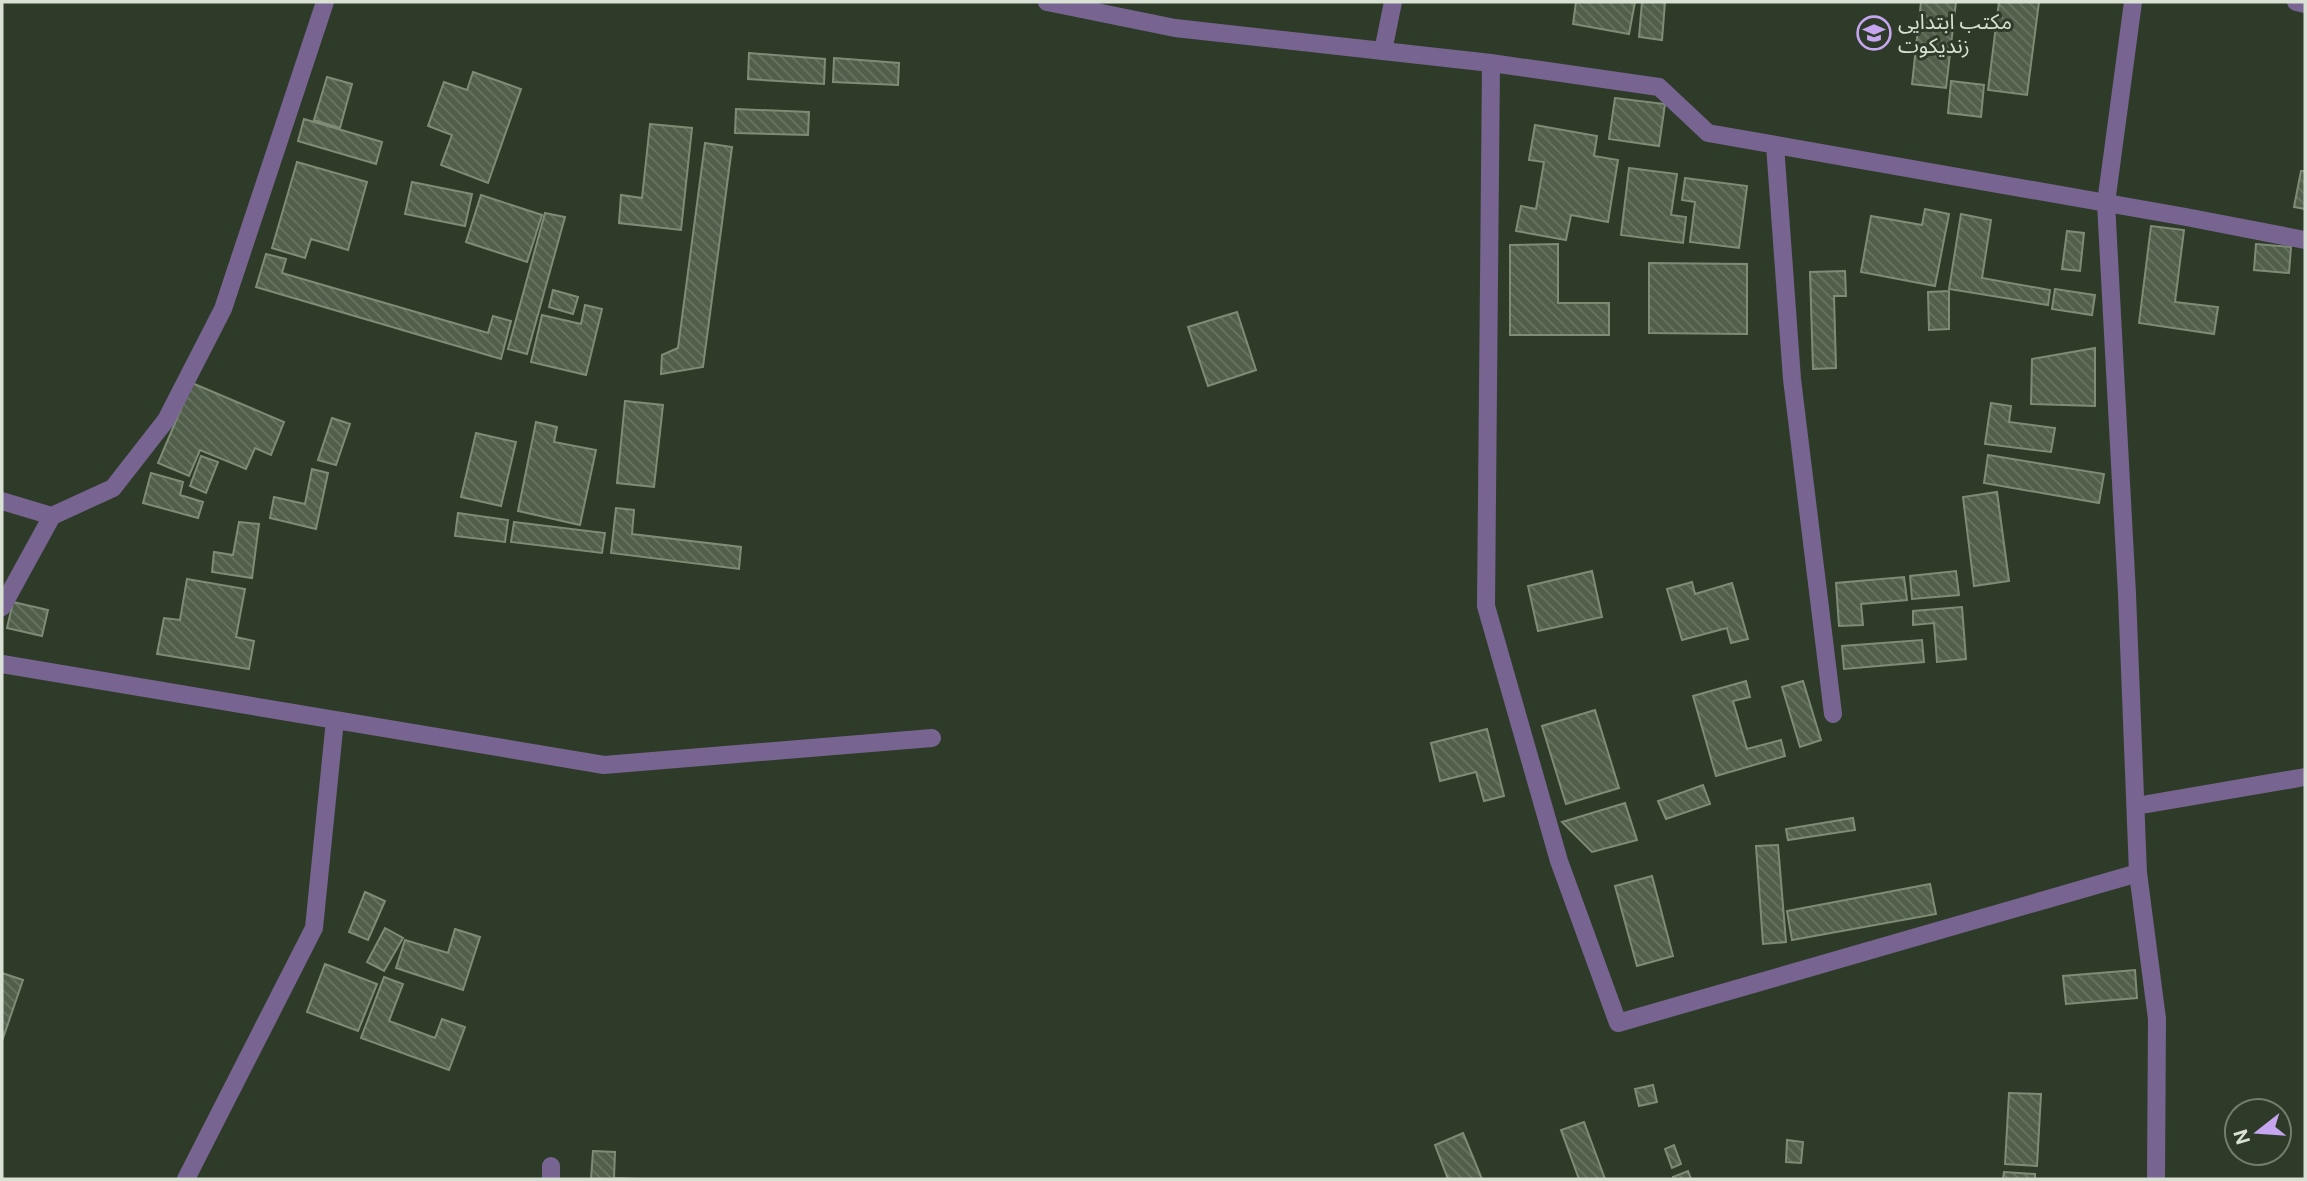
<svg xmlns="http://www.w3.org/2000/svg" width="2307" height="1181" font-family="'Public Sans','Noto Sans Arabic',sans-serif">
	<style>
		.building { fill: url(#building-back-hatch); stroke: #7e8c76; stroke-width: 2 }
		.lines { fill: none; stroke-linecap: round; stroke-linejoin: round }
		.minor { stroke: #776490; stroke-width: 18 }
		.labels { text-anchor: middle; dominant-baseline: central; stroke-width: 6; stroke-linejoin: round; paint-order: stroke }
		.poi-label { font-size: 21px; fill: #d9e1d5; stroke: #2f3b29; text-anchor: start }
	</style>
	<defs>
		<pattern id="building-back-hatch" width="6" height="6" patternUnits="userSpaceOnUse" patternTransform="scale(1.75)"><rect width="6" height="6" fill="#515e4a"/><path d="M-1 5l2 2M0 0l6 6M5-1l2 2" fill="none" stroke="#697563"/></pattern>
	</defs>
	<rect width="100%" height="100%" fill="#2f3b29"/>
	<path class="building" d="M 1576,2 L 1635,2 L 1629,34 L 1573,24 Z
		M 1642,2 L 1665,2 L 1662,40 L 1639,37 Z
		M 1921,2 L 1956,2 L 1946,88 L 1912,84 Z
		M 1999,2 L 2039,2 L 2027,95 L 1988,90 Z
		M 749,53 L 825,59 L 824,84 L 748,79 Z
		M 834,58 L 899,63 L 898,85 L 833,82 Z
		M 473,72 L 521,89 L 488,183 L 441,165 L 452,135 L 428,126 L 444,82 L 467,90 Z
		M 327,77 L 352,84 L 340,128 L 314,120 Z
		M 1951,81 L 1984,85 L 1981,117 L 1948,113 Z
		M 1615,98 L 1665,104 L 1659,146 L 1609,139 Z
		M 736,109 L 809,112 L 808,135 L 735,133 Z
		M 304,119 L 382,142 L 376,164 L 298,141 Z
		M 650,124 L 692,128 L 681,230 L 619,223 L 621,195 L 642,198 Z
		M 1535,125 L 1597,136 L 1594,156 L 1618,160 L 1608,222 L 1571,215 L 1566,240 L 1516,231 L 1521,206 L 1536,209 L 1544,162 L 1529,160 Z
		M 705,143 L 732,147 L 703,367 L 661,374 L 662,355 L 678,348 Z
		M 297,162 L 367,182 L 348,250 L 311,239 L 305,258 L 272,248 Z
		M 1629,168 L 1677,174 L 1671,215 L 1686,217 L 1683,243 L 1621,235 Z
		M 2301,171 L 2305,171 L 2305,209 L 2294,207 Z
		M 1685,178 L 1747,186 L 1739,248 L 1690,242 L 1695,202 L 1682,200 Z
		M 412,182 L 472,194 L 465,226 L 405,214 Z
		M 481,195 L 542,215 L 527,262 L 466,242 Z
		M 1925,209 L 1949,214 L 1935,286 L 1861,272 L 1871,216 L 1922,225 Z
		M 545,213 L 565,217 L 527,354 L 508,349 Z
		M 1961,214 L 1991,220 L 1982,278 L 2050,290 L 2048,305 L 1949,289 Z
		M 2151,226 L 2184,230 L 2175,302 L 2218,307 L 2214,334 L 2139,323 Z
		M 2067,231 L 2084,233 L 2080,271 L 2062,269 Z
		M 1558,244 L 1558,303 L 1609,303 L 1609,335 L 1510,335 L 1510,245 Z
		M 2256,244 L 2291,247 L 2289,273 L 2254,270 Z
		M 266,254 L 286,259 L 282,273 L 488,333 L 493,316 L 511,321 L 501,359 L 256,287 Z
		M 1649,263 L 1747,264 L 1747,334 L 1649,333 Z
		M 1845,271 L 1846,296 L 1834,296 L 1836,368 L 1813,369 L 1810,272 Z
		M 2055,289 L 2095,295 L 2092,315 L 2052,309 Z
		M 553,290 L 578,297 L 573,314 L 549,307 Z
		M 1949,291 L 1949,329 L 1929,330 L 1928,292 Z
		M 585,305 L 602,309 L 586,375 L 531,362 L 542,315 L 581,324 Z
		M 1237,312 L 1256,370 L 1208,386 L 1188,327 Z
		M 2095,348 L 2095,406 L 2031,404 L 2032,359 Z
		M 192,383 L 284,422 L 271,455 L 255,448 L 246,469 L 200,450 L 189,476 L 158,463 Z
		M 625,401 L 663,405 L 654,487 L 617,483 Z
		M 1991,403 L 2011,406 L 2009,422 L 2055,428 L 2051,452 L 1985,444 Z
		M 332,418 L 350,424 L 336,465 L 318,460 Z
		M 536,422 L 557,427 L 554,442 L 596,450 L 580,525 L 518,511 Z
		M 476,433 L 516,442 L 501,506 L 461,497 Z
		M 1988,455 L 2104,474 L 2099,503 L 1984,483 Z
		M 201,456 L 218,462 L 206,493 L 190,486 Z
		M 312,469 L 328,473 L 316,529 L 270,518 L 274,497 L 305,504 Z
		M 151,473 L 183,482 L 180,495 L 203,502 L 198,518 L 143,503 Z
		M 1997,492 L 2009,581 L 1974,586 L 1963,497 Z
		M 616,508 L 634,510 L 632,534 L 741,547 L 739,569 L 611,553 Z
		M 458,513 L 508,520 L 505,542 L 455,536 Z
		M 239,522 L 259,524 L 252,578 L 212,572 L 214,552 L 233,555 Z
		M 514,522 L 605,533 L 602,553 L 511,542 Z
		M 1592,571 L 1602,617 L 1538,631 L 1528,586 Z
		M 1956,571 L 1959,595 L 1912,599 L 1910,576 Z
		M 1904,577 L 1907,600 L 1861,604 L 1863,625 L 1839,626 L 1836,583 Z
		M 187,579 L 245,589 L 236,637 L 254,641 L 249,669 L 157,654 L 164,618 L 180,620 Z
		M 1692,582 L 1695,594 L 1732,583 L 1748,639 L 1731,643 L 1727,628 L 1682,640 L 1667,589 Z
		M 13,602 L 48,610 L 42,636 L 7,628 Z
		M 1962,607 L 1966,659 L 1937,662 L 1934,623 L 1913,625 L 1913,611 Z
		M 1922,640 L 1924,662 L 1844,669 L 1842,646 Z
		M 1746,681 L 1750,697 L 1733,701 L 1747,749 L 1781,740 L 1785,756 L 1716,776 L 1693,696 Z
		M 1803,681 L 1821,740 L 1800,747 L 1782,687 Z
		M 1595,710 L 1619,788 L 1566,804 L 1542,726 Z
		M 1487,729 L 1504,796 L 1484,801 L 1476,772 L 1440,781 L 1431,743 Z
		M 1703,785 L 1710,804 L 1666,819 L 1658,801 Z
		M 1625,803 L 1637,840 L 1592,852 L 1562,822 Z
		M 1853,818 L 1855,830 L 1788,840 L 1786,829 Z
		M 1778,845 L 1786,942 L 1763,944 L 1756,846 Z
		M 1652,876 L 1673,956 L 1637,966 L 1615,886 Z
		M 1930,884 L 1936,914 L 1792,940 L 1787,911 Z
		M 365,892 L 385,901 L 368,940 L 349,932 Z
		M 385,928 L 403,938 L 384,971 L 367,962 Z
		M 455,929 L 480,937 L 463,990 L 396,968 L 405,940 L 448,953 Z
		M 325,964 L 377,984 L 358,1031 L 307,1012 Z
		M 2135,970 L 2137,998 L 2066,1004 L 2063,976 Z
		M 2,973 L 23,980 L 2,1041 Z
		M 384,977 L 403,984 L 389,1021 L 435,1038 L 442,1019 L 465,1027 L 449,1070 L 361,1038 Z
		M 1653,1085 L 1657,1102 L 1639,1106 L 1635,1089 Z
		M 2009,1093 L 2041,1094 L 2037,1166 L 2005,1164 Z
		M 1584,1122 L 1605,1179 L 1579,1179 L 1561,1130 Z
		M 1463,1133 L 1482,1179 L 1448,1179 L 1435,1145 Z
		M 1787,1140 L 1803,1142 L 1801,1163 L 1786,1162 Z
		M 1674,1145 L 1681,1164 L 1672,1168 L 1665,1149 Z
		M 593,1151 L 615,1152 L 614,1178 L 639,1179 L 591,1179 Z
		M 1688,1171 L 1691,1179 L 1673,1179 L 1673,1177 Z
		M 2004,1172 L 2035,1174 L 2035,1179 L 2003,1179 Z"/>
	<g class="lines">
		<path class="minor" d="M 1047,2 L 1175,28 L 1383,51 L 1393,2
			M 2133,2 L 2106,203 L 2127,594 L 2138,873 L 2157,1019 L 2156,1179
			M 2296,2 L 2305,4
			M 1383,51 L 1491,63 L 1659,87 L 1708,133 L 2186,217 L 2305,240
			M 1491,63 L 1486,606 L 1559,861 L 1618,1023 L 2138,873
			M 1775,145 L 1792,379 L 1833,714
			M 2,501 L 52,516 L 113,488 L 166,420 L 223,309 L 325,2
			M 2,607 L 52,516
			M 2,664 L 604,765 L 932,738
			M 2136,806 L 2305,777
			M 186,1179 L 314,928 L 335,720
			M 551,1179 L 551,1166"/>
	</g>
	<defs>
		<symbol id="school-ring" viewBox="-11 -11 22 22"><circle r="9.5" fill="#2f3b29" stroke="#c6a6f0" stroke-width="1.5"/><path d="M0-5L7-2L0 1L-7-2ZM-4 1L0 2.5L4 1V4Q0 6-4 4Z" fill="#c6a6f0"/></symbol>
	</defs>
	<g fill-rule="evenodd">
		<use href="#school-ring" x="1855" y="14" width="38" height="38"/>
	</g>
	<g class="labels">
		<g class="poi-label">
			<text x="1898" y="21">مکتب ابتدایی<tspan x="1898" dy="24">زندیکوت</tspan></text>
		</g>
	</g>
	<rect width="2307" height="1181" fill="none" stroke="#d9e1d5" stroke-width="7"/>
	<g transform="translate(2258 1132) rotate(253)"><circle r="33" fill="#2f3b29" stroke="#737d6e" stroke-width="2"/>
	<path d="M0-5L12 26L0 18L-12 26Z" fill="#c6a6f0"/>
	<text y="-10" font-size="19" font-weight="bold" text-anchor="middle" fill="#d9e1d5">N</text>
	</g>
</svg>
